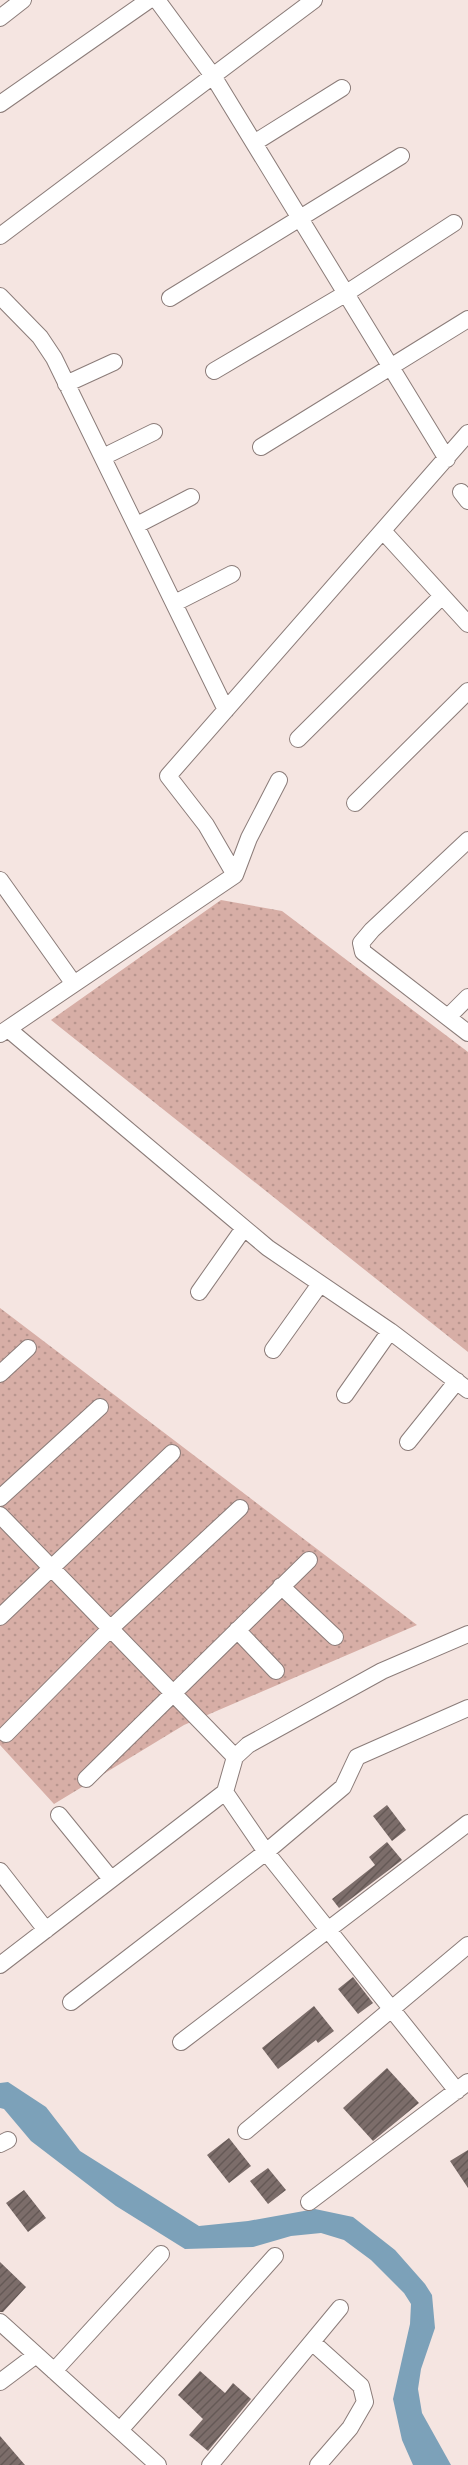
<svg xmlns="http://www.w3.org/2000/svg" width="468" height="2465" font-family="'Space Grotesk',sans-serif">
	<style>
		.grass { fill: url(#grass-dots) }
		.water { fill: #7ca1b9 }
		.building { fill: url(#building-hatch) }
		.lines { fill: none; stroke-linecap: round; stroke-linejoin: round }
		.minor-casing { stroke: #8b7c79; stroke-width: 18 }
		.minor { stroke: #fff; stroke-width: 16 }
	</style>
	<defs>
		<pattern id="grass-dots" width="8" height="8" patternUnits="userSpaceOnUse" patternTransform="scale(1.5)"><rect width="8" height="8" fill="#d7aea6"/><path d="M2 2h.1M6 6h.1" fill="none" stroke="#b8958e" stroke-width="1.8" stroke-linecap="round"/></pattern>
		<pattern id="building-hatch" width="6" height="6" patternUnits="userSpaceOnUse" patternTransform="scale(1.5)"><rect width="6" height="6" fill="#7c6d6a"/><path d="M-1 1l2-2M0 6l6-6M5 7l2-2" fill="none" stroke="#655956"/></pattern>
	</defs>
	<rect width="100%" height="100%" fill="#f5e5e1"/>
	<path class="grass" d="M 221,900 L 282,911 L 468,1052 L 468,1352 L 51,1020 Z
		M 0,1308 L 417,1625 L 184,1725 L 54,1804 L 0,1745 Z"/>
	<path class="water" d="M 8,2082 L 46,2107 L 80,2151 L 199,2226 L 248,2221 L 315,2209 L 353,2217 L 395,2250 L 425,2284 L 432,2295 L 435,2328 L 421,2369 L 418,2389 L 422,2413 L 451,2465 L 413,2465 L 402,2440 L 393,2399 L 410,2324 L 411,2304 L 404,2293 L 371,2260 L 344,2240 L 321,2233 L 291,2236 L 253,2247 L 185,2249 L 116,2206 L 31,2141 L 4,2109 L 0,2108 L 0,2083 Z"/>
	<path class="building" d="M 387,1805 L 406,1830 L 392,1841 L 373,1816 Z
		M 387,1842 L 402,1860 L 339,1908 L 332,1899 L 375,1865 L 369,1857 Z
		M 353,1977 L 373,2003 L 358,2014 L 338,1989 Z
		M 314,2006 L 334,2031 L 318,2043 L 316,2040 L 278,2069 L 262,2048 Z
		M 387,2068 L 419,2103 L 373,2141 L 343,2108 Z
		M 229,2138 L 251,2166 L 229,2183 L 207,2155 Z
		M 468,2150 L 468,2188 L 450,2161 Z
		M 268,2168 L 286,2190 L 268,2204 L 250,2181 Z
		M 24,2190 L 46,2218 L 28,2232 L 6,2203 Z
		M 0,2262 L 26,2287 L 3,2312 L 0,2312 Z
		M 200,2371 L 225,2393 L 233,2383 L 251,2399 L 208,2451 L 189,2435 L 203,2419 L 178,2395 Z
		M 0,2436 L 25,2465 L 0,2465 Z"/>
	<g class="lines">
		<defs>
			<path id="minor" d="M 157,0 L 213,76 L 447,459
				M 0,18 L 23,0
				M 0,104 L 149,0
				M 254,143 L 342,88
				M 0,236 L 314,0
				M 0,296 L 40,337 L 54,358 L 226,710
				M 170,298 L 401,156
				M 214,371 L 345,294 L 454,223
				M 66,384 L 114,362
				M 261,447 L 468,319
				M 103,457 L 154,432
				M 461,492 L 468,501
				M 137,525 L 191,497
				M 383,531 L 468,624
				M 175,603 L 232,574
				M 298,739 L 442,596
				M 355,803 L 468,691
				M 468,840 L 372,930 L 361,943 L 363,952 L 468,1033
				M 235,875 L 249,838 L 279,780
				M 0,880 L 74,984
				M 448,1017 L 468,997
				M 8,1029 L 268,1248 L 390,1331 L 468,1390
				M 0,1034 L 235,875 L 206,825 L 168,776 L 468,433
				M 199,1292 L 244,1228
				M 273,1350 L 320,1284
				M 0,1374 L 28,1348
				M 345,1395 L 390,1331
				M 408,1442 L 457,1381
				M 0,1498 L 100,1407
				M 0,1515 L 235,1757
				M 281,1586 L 335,1637
				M 0,1617 L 172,1453
				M 237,1630 L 276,1671
				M 6,1734 L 111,1628 L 240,1508
				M 86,1779 L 309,1560
				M 225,1792 L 266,1852 L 457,2091
				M 59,1815 L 111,1879
				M 0,1871 L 46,1930
				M 0,1965 L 225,1792 L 235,1757 L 248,1745 L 382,1671 L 468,1634
				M 71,2002 L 266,1852 L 343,1787 L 357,1757 L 468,1708
				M 181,2042 L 468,1823
				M 246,2131 L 468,1945
				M 0,2144 L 8,2140
				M 309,2202 L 468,2082
				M 0,2322 L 158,2465
				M 312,2342 L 361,2386 L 365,2402 L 350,2428 L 318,2465
				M 54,2371 L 161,2254
				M 0,2382 L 36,2355
				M 120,2430 L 275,2256
				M 210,2465 L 340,2308"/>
		</defs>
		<use href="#minor" class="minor-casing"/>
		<use href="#minor" class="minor"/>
	</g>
</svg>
